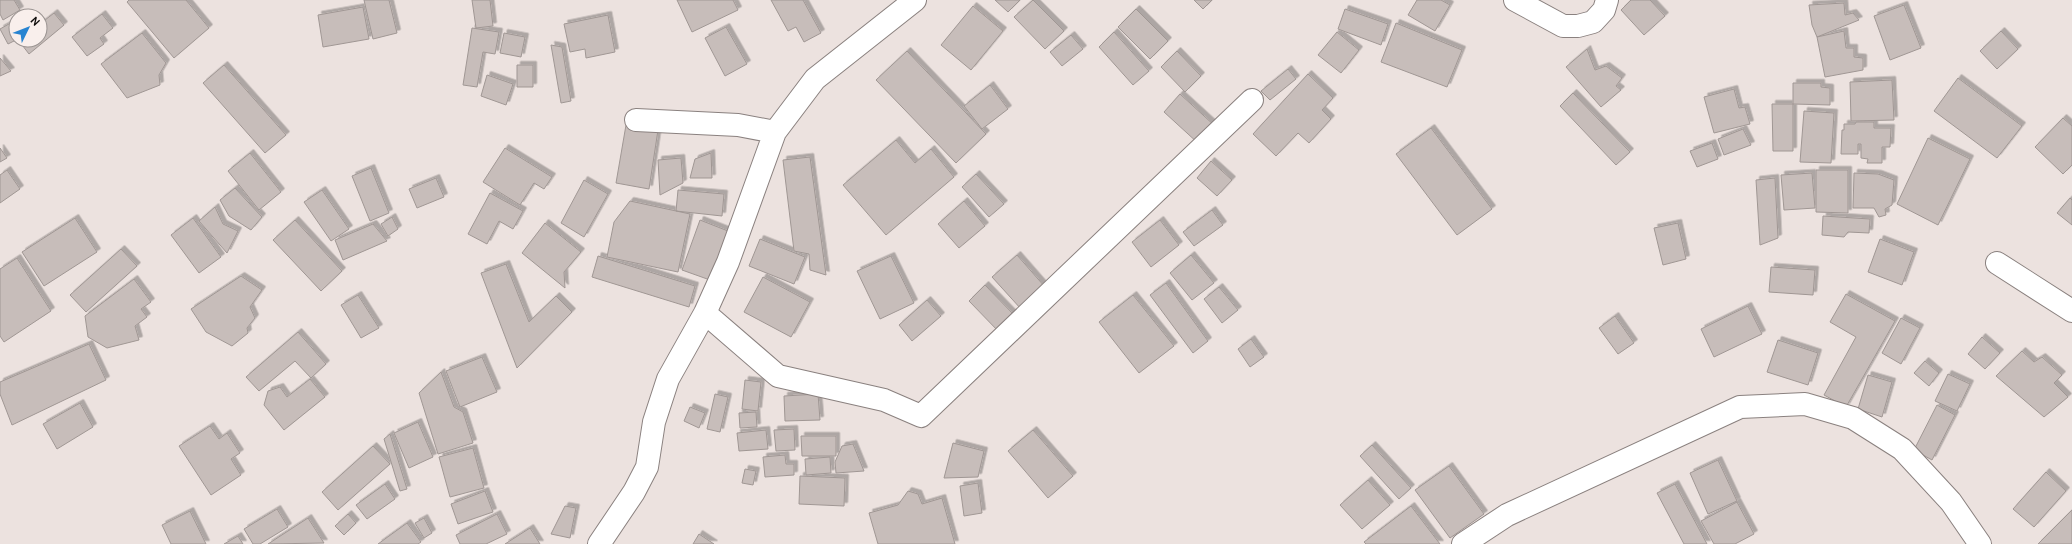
<svg xmlns="http://www.w3.org/2000/svg" width="2072" height="544" font-family="Cabin,sans-serif">
	<style>
		.building { fill: #c7bdba; stroke: #a09794; filter: url(#shadow) }
		.lines { fill: none; stroke-linecap: round; stroke-linejoin: round }
		.minor-casing { stroke: #8a817f; stroke-width: 24 }
		.minor { stroke: #fff; stroke-width: 22 }
	</style>
	<defs>
		<filter id="shadow"><feDropShadow dx="3.5" dy="-3.5" stdDeviation="0" flood-color="#0004"/></filter>
	</defs>
	<rect width="100%" height="100%" fill="#ece2df"/>
	<path class="building" d="M 0,0 L 14,0 L 20,10 L 3,20 L 0,14 Z
		M 129,0 L 186,0 L 209,28 L 174,58 L 127,2 Z
		M 364,0 L 389,0 L 397,33 L 373,39 Z
		M 472,0 L 490,0 L 493,26 L 476,28 Z
		M 677,0 L 733,0 L 738,10 L 692,32 Z
		M 771,0 L 803,0 L 821,33 L 804,42 L 796,27 L 788,31 Z
		M 995,0 L 1020,0 L 1008,12 Z
		M 1033,0 L 1064,31 L 1045,49 L 1014,17 Z
		M 1194,0 L 1212,0 L 1203,9 Z
		M 1417,0 L 1441,0 L 1450,5 L 1435,31 L 1408,15 Z
		M 1631,0 L 1650,0 L 1665,16 L 1644,35 L 1621,10 Z
		M 1844,3 L 1845,15 L 1853,13 L 1859,20 L 1817,37 L 1812,25 L 1809,5 Z
		M 1904,5 L 1921,48 L 1890,60 L 1874,16 Z
		M 973,6 L 1003,31 L 971,70 L 941,45 Z
		M 363,7 L 369,39 L 323,47 L 318,15 Z
		M 1136,9 L 1168,41 L 1150,59 L 1118,27 Z
		M 1345,9 L 1388,24 L 1381,45 L 1338,29 Z
		M 54,13 L 64,25 L 29,54 L 19,41 L 40,40 L 40,24 Z
		M 102,14 L 113,28 L 100,38 L 104,44 L 87,56 L 72,37 Z
		M 608,15 L 615,52 L 586,58 L 585,49 L 570,52 L 564,24 Z
		M 16,20 L 16,40 L 8,44 L 0,29 Z
		M 1396,23 L 1462,50 L 1447,87 L 1381,62 Z
		M 726,27 L 747,64 L 725,76 L 705,38 Z
		M 472,28 L 499,32 L 495,54 L 483,52 L 477,87 L 463,85 Z
		M 1844,31 L 1846,48 L 1854,48 L 1854,57 L 1863,58 L 1863,70 L 1825,77 L 1817,37 Z
		M 2001,31 L 2018,49 L 1997,69 L 1980,51 Z
		M 1114,32 L 1149,71 L 1133,85 L 1099,47 Z
		M 1337,32 L 1359,50 L 1341,73 L 1318,55 Z
		M 142,33 L 166,63 L 159,75 L 160,85 L 127,98 L 101,64 Z
		M 504,33 L 525,37 L 521,57 L 500,53 Z
		M 1071,35 L 1083,49 L 1062,66 L 1050,52 Z
		M 551,45 L 562,47 L 571,101 L 561,103 Z
		M 1587,49 L 1595,70 L 1606,66 L 1622,78 L 1616,86 L 1621,90 L 1601,107 L 1566,67 Z
		M 907,51 L 986,134 L 956,163 L 876,80 Z
		M 1177,51 L 1201,76 L 1185,92 L 1161,67 Z
		M 0,58 L 11,71 L 0,76 Z
		M 224,65 L 286,135 L 265,153 L 203,83 Z
		M 517,65 L 533,65 L 533,87 L 517,87 Z
		M 1288,69 L 1296,79 L 1270,100 L 1261,91 Z
		M 1308,74 L 1333,98 L 1322,110 L 1331,119 L 1309,143 L 1298,133 L 1276,156 L 1253,134 Z
		M 487,75 L 513,84 L 506,105 L 481,96 Z
		M 1958,78 L 2022,126 L 1997,158 L 1934,111 Z
		M 1892,80 L 1894,120 L 1851,121 L 1850,82 Z
		M 1793,83 L 1821,83 L 1821,87 L 1830,88 L 1830,105 L 1793,104 Z
		M 990,85 L 1008,109 L 982,129 L 964,106 Z
		M 1734,89 L 1739,108 L 1745,107 L 1750,124 L 1714,133 L 1704,97 Z
		M 1573,93 L 1630,152 L 1616,165 L 1560,106 Z
		M 1180,94 L 1215,126 L 1199,144 L 1164,112 Z
		M 1772,104 L 1793,104 L 1793,151 L 1773,151 Z
		M 1804,111 L 1834,113 L 1831,163 L 1800,162 Z
		M 2063,118 L 2072,126 L 2072,165 L 2063,174 L 2035,147 Z
		M 1856,122 L 1874,122 L 1874,128 L 1891,128 L 1890,147 L 1882,147 L 1882,163 L 1867,163 L 1868,159 L 1861,158 L 1861,144 L 1858,144 L 1858,154 L 1841,154 L 1842,130 L 1844,130 L 1844,124 L 1855,124 Z
		M 626,125 L 658,130 L 649,189 L 616,183 Z
		M 1431,128 L 1492,209 L 1457,235 L 1396,154 Z
		M 1743,129 L 1751,145 L 1724,155 L 1718,139 Z
		M 1928,138 L 1970,159 L 1938,225 L 1897,204 Z
		M 896,140 L 915,163 L 931,149 L 954,177 L 886,235 L 843,185 Z
		M 1712,143 L 1718,159 L 1697,167 L 1690,151 Z
		M 0,148 L 7,158 L 0,162 Z
		M 505,148 L 552,177 L 544,189 L 534,183 L 520,205 L 483,182 Z
		M 250,153 L 281,192 L 259,210 L 228,171 Z
		M 711,153 L 712,178 L 690,178 L 695,159 Z
		M 810,157 L 826,275 L 810,270 L 809,254 L 794,251 L 783,160 Z
		M 681,158 L 683,183 L 660,195 L 658,160 Z
		M 1211,161 L 1232,180 L 1217,196 L 1197,178 Z
		M 371,168 L 389,213 L 370,221 L 352,176 Z
		M 7,170 L 20,189 L 0,203 L 0,175 Z
		M 1816,170 L 1848,170 L 1848,213 L 1816,212 Z
		M 1812,173 L 1815,208 L 1784,210 L 1781,175 Z
		M 1854,173 L 1878,174 L 1894,180 L 1892,205 L 1885,209 L 1886,215 L 1879,217 L 1874,208 L 1853,208 Z
		M 976,174 L 1004,204 L 989,217 L 962,187 Z
		M 436,178 L 444,197 L 417,208 L 409,189 Z
		M 1775,178 L 1778,238 L 1760,245 L 1756,180 Z
		M 584,180 L 608,194 L 584,237 L 561,223 Z
		M 235,188 L 262,217 L 251,230 L 229,216 L 220,200 Z
		M 322,190 L 349,229 L 331,241 L 304,202 Z
		M 678,190 L 724,194 L 722,216 L 676,211 Z
		M 490,193 L 523,211 L 513,229 L 499,221 L 487,244 L 468,234 Z
		M 2070,198 L 2072,200 L 2072,225 L 2057,213 Z
		M 630,201 L 690,214 L 678,272 L 607,257 L 614,222 Z
		M 964,201 L 985,226 L 959,248 L 938,224 Z
		M 215,207 L 223,224 L 238,231 L 227,253 L 199,221 Z
		M 1212,210 L 1223,225 L 1194,246 L 1183,232 Z
		M 1823,216 L 1870,219 L 1869,233 L 1848,232 L 1844,237 L 1822,235 Z
		M 392,217 L 398,229 L 388,236 L 381,224 Z
		M 75,218 L 97,252 L 44,286 L 22,252 Z
		M 193,218 L 221,257 L 199,273 L 171,235 Z
		M 295,220 L 342,271 L 321,291 L 273,240 Z
		M 700,220 L 728,231 L 710,280 L 682,270 Z
		M 1160,220 L 1179,245 L 1151,267 L 1132,242 Z
		M 545,223 L 581,252 L 564,272 L 565,288 L 522,253 Z
		M 1678,223 L 1686,259 L 1663,265 L 1654,228 Z
		M 373,224 L 387,241 L 343,260 L 335,240 Z
		M 760,239 L 805,257 L 794,284 L 749,266 Z
		M 1880,239 L 1914,252 L 1902,285 L 1868,272 Z
		M 121,249 L 137,266 L 86,312 L 70,295 Z
		M 1017,255 L 1045,287 L 1021,309 L 992,277 Z
		M 1191,255 L 1214,283 L 1192,300 L 1170,273 Z
		M 598,256 L 695,286 L 689,307 L 592,277 Z
		M 891,256 L 914,303 L 880,319 L 857,271 Z
		M 17,258 L 51,311 L 4,342 L 0,336 L 0,269 Z
		M 506,264 L 529,322 L 556,296 L 572,312 L 517,368 L 481,273 Z
		M 1771,267 L 1815,270 L 1813,295 L 1769,292 Z
		M 241,276 L 262,290 L 250,307 L 255,318 L 247,328 L 248,333 L 232,346 L 206,332 L 191,309 Z
		M 763,277 L 810,302 L 791,337 L 744,312 Z
		M 134,279 L 151,302 L 141,309 L 147,317 L 135,326 L 139,340 L 107,348 L 88,337 L 85,316 Z
		M 1166,283 L 1208,341 L 1193,353 L 1150,295 Z
		M 985,285 L 1016,317 L 1000,333 L 969,301 Z
		M 1219,287 L 1238,310 L 1222,323 L 1204,299 Z
		M 1846,294 L 1895,321 L 1846,407 L 1824,395 L 1856,337 L 1830,322 Z
		M 358,295 L 379,328 L 361,338 L 341,305 Z
		M 1133,295 L 1174,346 L 1139,373 L 1099,322 Z
		M 927,300 L 941,316 L 912,341 L 899,325 Z
		M 1748,306 L 1762,334 L 1714,357 L 1701,329 Z
		M 1615,316 L 1634,343 L 1618,354 L 1599,328 Z
		M 1901,318 L 1920,328 L 1901,364 L 1882,353 Z
		M 298,332 L 326,364 L 311,378 L 295,361 L 259,391 L 246,377 Z
		M 1982,337 L 2000,353 L 1985,369 L 1968,354 Z
		M 1251,339 L 1264,357 L 1250,367 L 1238,349 Z
		M 1778,340 L 1818,353 L 1808,385 L 1767,372 Z
		M 89,344 L 106,380 L 12,425 L 0,394 L 0,382 Z
		M 2022,351 L 2034,362 L 2042,357 L 2062,375 L 2054,383 L 2068,397 L 2044,417 L 1996,376 Z
		M 482,357 L 497,392 L 460,407 L 446,371 Z
		M 1925,361 L 1939,373 L 1929,386 L 1914,373 Z
		M 441,372 L 454,407 L 463,412 L 473,443 L 438,454 L 419,393 Z
		M 1948,374 L 1970,384 L 1957,411 L 1935,401 Z
		M 1868,375 L 1892,382 L 1882,417 L 1858,409 Z
		M 310,379 L 325,397 L 284,430 L 264,405 L 268,391 L 280,387 L 287,397 Z
		M 745,380 L 761,382 L 758,411 L 742,409 Z
		M 715,394 L 728,397 L 720,432 L 707,429 Z
		M 818,394 L 820,420 L 785,421 L 784,396 Z
		M 80,403 L 93,427 L 57,449 L 43,424 Z
		M 1937,405 L 1955,415 L 1932,460 L 1914,450 Z
		M 690,407 L 705,413 L 699,428 L 684,421 Z
		M 756,412 L 757,427 L 740,428 L 739,413 Z
		M 418,422 L 433,457 L 409,468 L 394,433 Z
		M 210,426 L 219,439 L 227,433 L 240,453 L 231,459 L 241,475 L 211,495 L 179,446 Z
		M 794,429 L 795,450 L 776,451 L 774,430 Z
		M 766,430 L 768,449 L 739,451 L 737,433 Z
		M 1033,430 L 1073,476 L 1048,498 L 1008,451 Z
		M 390,434 L 407,489 L 400,491 L 384,439 Z
		M 801,436 L 836,436 L 836,456 L 802,456 Z
		M 953,443 L 984,451 L 978,477 L 944,478 Z
		M 853,444 L 864,471 L 836,473 L 835,462 L 842,446 Z
		M 1372,445 L 1411,488 L 1399,499 L 1360,456 Z
		M 373,446 L 390,464 L 338,510 L 322,492 Z
		M 473,448 L 484,488 L 450,497 L 439,457 Z
		M 785,455 L 786,464 L 794,464 L 794,475 L 765,477 L 763,457 Z
		M 830,457 L 831,473 L 806,475 L 805,459 Z
		M 1718,460 L 1737,501 L 1708,514 L 1690,473 Z
		M 1449,466 L 1484,514 L 1450,538 L 1415,490 Z
		M 745,469 L 756,471 L 753,485 L 742,483 Z
		M 2046,472 L 2066,491 L 2034,527 L 2013,509 Z
		M 800,476 L 845,478 L 844,506 L 799,504 Z
		M 1368,480 L 1390,505 L 1362,529 L 1340,505 Z
		M 978,483 L 982,513 L 964,516 L 960,486 Z
		M 385,484 L 395,499 L 367,519 L 356,505 Z
		M 1675,484 L 1707,544 L 1684,544 L 1657,493 Z
		M 485,491 L 493,512 L 458,524 L 451,504 Z
		M 908,491 L 918,494 L 922,504 L 942,498 L 955,544 L 878,544 L 869,513 L 898,505 Z
		M 1737,502 L 1754,534 L 1735,544 L 1714,544 L 1701,521 Z
		M 565,506 L 576,508 L 570,538 L 551,534 Z
		M 1411,506 L 1440,544 L 1366,544 L 1364,542 Z
		M 277,509 L 288,527 L 260,544 L 253,544 L 244,529 Z
		M 2072,510 L 2072,544 L 2038,544 Z
		M 190,511 L 206,544 L 171,544 L 162,525 Z
		M 348,514 L 356,523 L 344,535 L 335,526 Z
		M 497,514 L 507,534 L 486,544 L 460,544 L 456,535 Z
		M 308,518 L 324,543 L 268,544 Z
		M 424,518 L 432,533 L 424,538 L 415,523 Z
		M 407,523 L 421,542 L 418,544 L 378,544 Z
		M 530,528 L 540,544 L 505,544 Z
		M 699,534 L 714,544 L 693,544 Z
		M 238,536 L 243,544 L 224,544 Z"/>
	<g class="lines">
		<defs>
			<path id="minor" d="M 1515,0 L 1563,26 L 1578,26 L 1593,22 L 1604,10 L 1607,0
				M 636,120 L 738,125 L 775,132
				M 1997,263 L 2072,311
				M 705,313 L 778,376 L 884,400 L 921,416 L 1252,100
				M 599,544 L 634,492 L 647,467 L 654,422 L 668,379 L 705,313 L 728,262 L 775,132 L 815,79 L 915,0
				M 1463,544 L 1507,515 L 1740,407 L 1805,404 L 1853,418 L 1902,449 L 1951,502 L 1980,544"/>
		</defs>
		<use href="#minor" class="minor-casing"/>
		<use href="#minor" class="minor"/>
	</g>
	<g transform="translate(28 28) rotate(47)"><circle r="19" fill="#f9efec" stroke="#9b9492"/>
	<path d="M0-3L7 15L0 10L-7 15Z" fill="#2884d1"/>
	<text y="-6" font-size="11" font-weight="bold" text-anchor="middle" fill="#0e0b0a">N</text>
	</g>
</svg>
